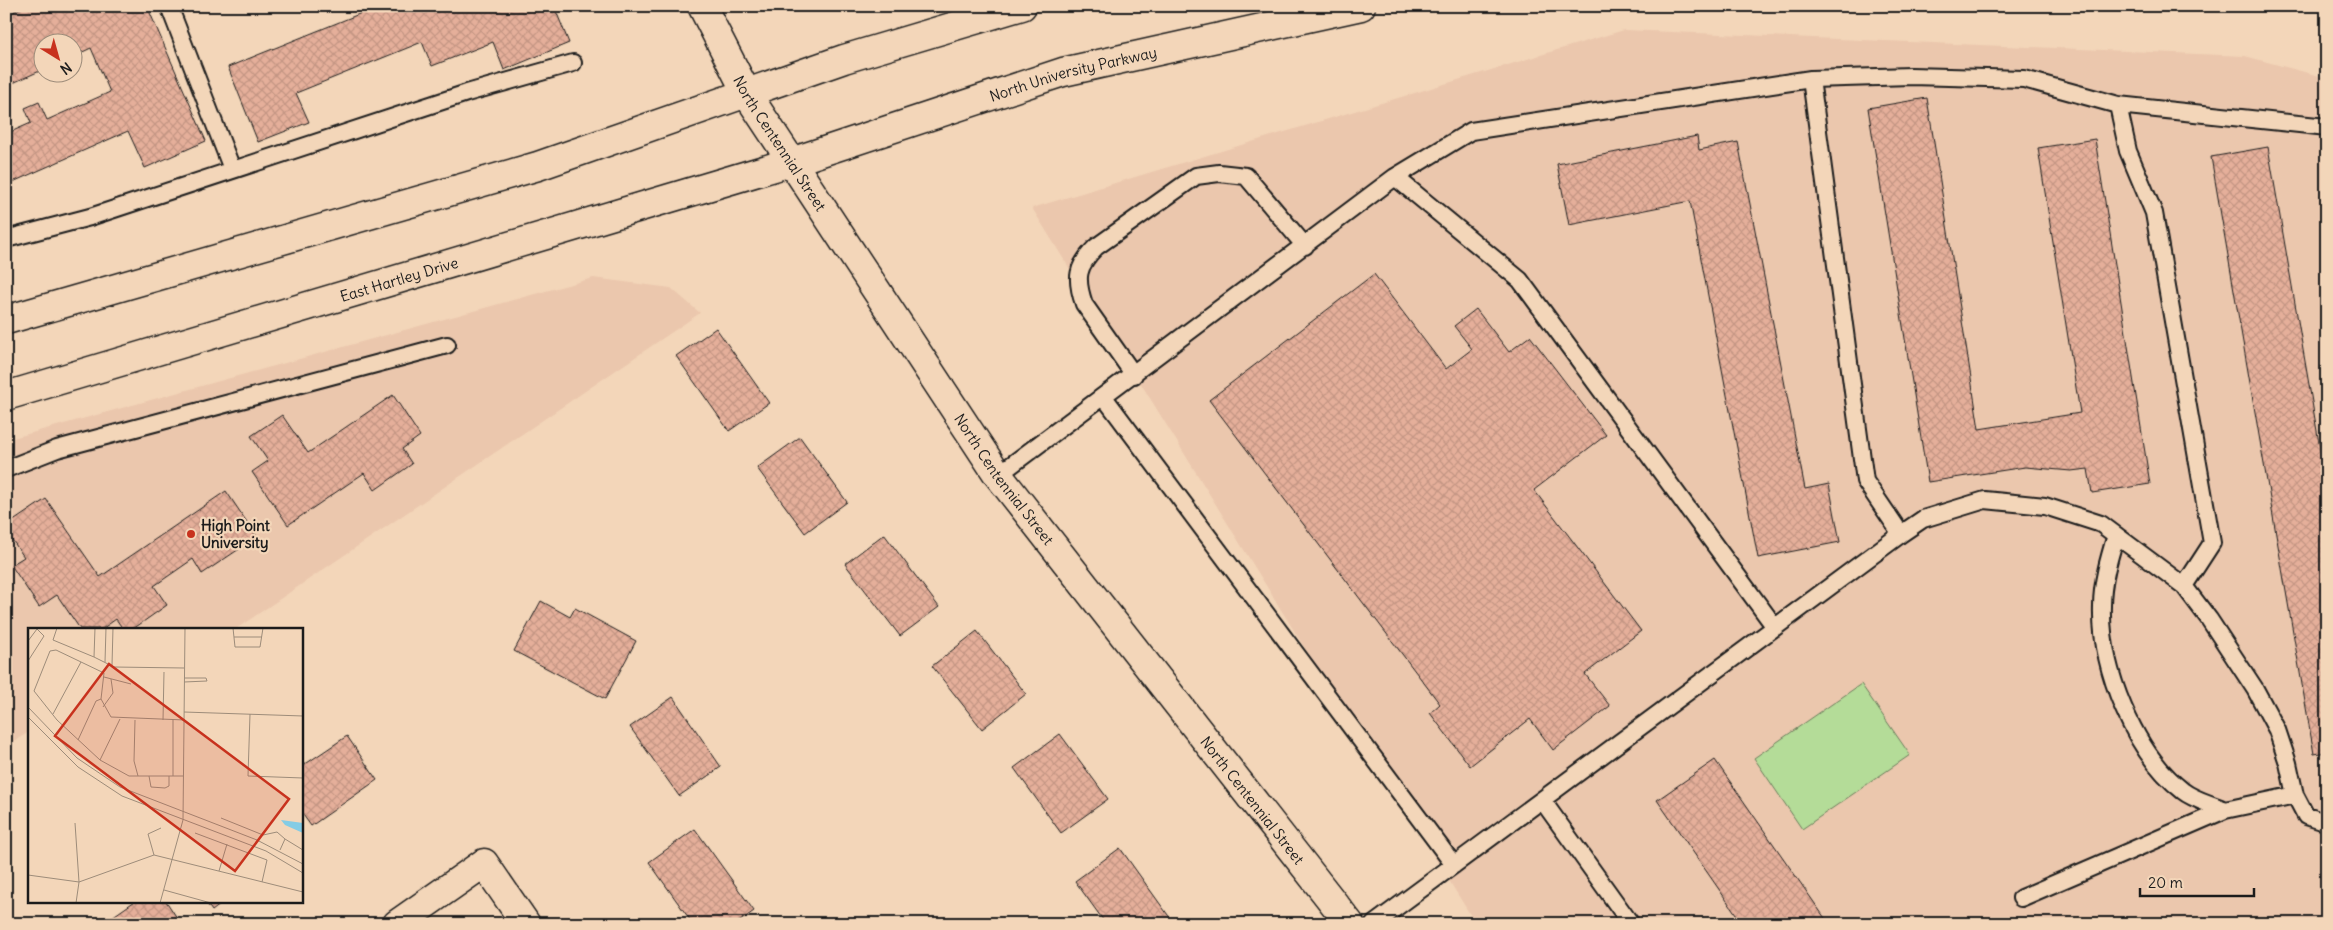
<svg xmlns="http://www.w3.org/2000/svg" width="2333" height="930" font-family="Delius,sans-serif">
	<style>
		.built { fill: #ebc7ad }
		.pitch { fill: #b4dc98; stroke: #687c5a }
		.building { fill: url(#building-cross-hatch); stroke: #1c1c1c }
		.lines { fill: none; stroke-linecap: round; stroke-linejoin: round }
		.lane-casing { stroke: #1c1c1c; stroke-width: 20 }
		.street-casing { stroke: #1c1c1c; stroke-width: 31 }
		.secondary-casing { stroke: #1c1c1c; stroke-width: 31 }
		.lane { stroke: #f3d6b9; stroke-width: 16 }
		.street { stroke: #f3d6b9; stroke-width: 28 }
		.secondary { stroke: #f3d6b9; stroke-width: 28 }
		.poi-dot { fill: #c8321e; stroke: #f3d6b9; stroke-width: 2 }
		.labels { text-anchor: middle; dominant-baseline: central; stroke-width: 4.5; stroke-linejoin: round; paint-order: stroke }
		.street-label { font-size: 15px; fill: #1c1c1c; stroke: #f3d6b9 }
		.poi-label { font-size: 15px; font-weight: bold; fill: #1c1c1c; stroke: #f3d6b9; text-anchor: start }
		.inset-road { fill: none; stroke: #9d8c7a; stroke-width: 1 }
		.view { fill: #c8321e; fill-opacity: 0.15; stroke: #c8321e; stroke-width: 2.5 }
		.inset-edge { fill: none; stroke: #1c1c1c; stroke-width: 2.5 }
	</style>
	<defs>
		<pattern id="building-cross-hatch" width="8" height="8" patternUnits="userSpaceOnUse" patternTransform="scale(1.25)"><rect width="8" height="8" fill="#e5af9a"/><path d="M0 0l8 8M0 8l8-8" fill="none" stroke="#c49684"/></pattern>
	</defs>
	<rect width="100%" height="100%" fill="#f3d6b9"/>
	<filter id="ink" filterUnits="userSpaceOnUse"><feTurbulence type="fractalNoise" baseFrequency=".02" numOctaves="2"/><feDisplacementMap in="SourceGraphic" scale="10" xChannelSelector="R" yChannelSelector="G"/><feConvolveMatrix kernelMatrix="1 2 1 2 8 2 1 2 1" color-interpolation-filters="sRGB"/></filter>
	<g filter="url(#ink)">
		<path class="built" d="M 1624,30 L 2245,56 L 2327,78 L 2327,924 L 1476,924 L 1032,208 Z
			M 593,278 L 671,288 L 700,313 L 236,629 L 29,629 L 29,732 L 6,746 L 6,440 Z"/>
		<path class="pitch" d="M 1861,684 L 1910,755 L 1802,829 L 1754,758 Z"/>
		<path class="building" d="M 26,6 L 147,6 L 206,141 L 145,168 L 128,131 L 6,185 L 6,134 L 31,123 L 25,108 L 39,102 L 47,120 L 110,92 L 91,48 L 72,57 L 72,42 L 42,42 L 42,70 L 6,86 L 6,15 Z
			M 379,6 L 554,6 L 569,43 L 504,70 L 493,42 L 432,66 L 422,42 L 296,93 L 309,122 L 258,142 L 228,67 Z
			M 1927,98 L 1979,429 L 2080,413 L 2038,148 L 2095,139 L 2150,484 L 2092,493 L 2088,469 L 2071,471 L 2025,467 L 1928,482 L 1868,108 Z
			M 1697,136 L 1699,150 L 1738,142 L 1805,489 L 1829,484 L 1840,542 L 1758,558 L 1690,201 L 1569,225 L 1557,164 Z
			M 2268,147 L 2327,489 L 2327,752 L 2314,754 L 2211,157 Z
			M 1374,274 L 1446,369 L 1472,349 L 1454,326 L 1476,309 L 1509,352 L 1530,336 L 1606,435 L 1534,490 L 1641,631 L 1585,674 L 1610,706 L 1553,750 L 1530,719 L 1470,766 L 1430,713 L 1440,704 L 1209,400 Z
			M 716,328 L 769,403 L 729,431 L 676,356 Z
			M 393,395 L 420,436 L 402,449 L 412,464 L 375,490 L 364,473 L 288,525 L 252,472 L 268,461 L 251,436 L 282,415 L 308,453 Z
			M 800,437 L 847,502 L 805,533 L 757,468 Z
			M 226,491 L 257,537 L 202,574 L 193,559 L 154,586 L 167,605 L 133,629 L 123,629 L 116,619 L 102,629 L 80,629 L 57,595 L 39,607 L 11,565 L 24,557 L 6,531 L 6,526 L 46,499 L 100,577 Z
			M 884,534 L 939,607 L 900,636 L 845,564 Z
			M 541,601 L 570,617 L 575,608 L 636,641 L 605,699 L 514,651 Z
			M 977,631 L 1026,694 L 982,729 L 932,666 Z
			M 673,697 L 721,767 L 679,796 L 630,727 Z
			M 1060,734 L 1108,799 L 1061,833 L 1014,768 Z
			M 347,736 L 377,780 L 311,826 L 301,812 L 301,767 Z
			M 1715,760 L 1829,924 L 1743,924 L 1657,800 Z
			M 695,829 L 754,911 L 736,924 L 693,924 L 649,862 Z
			M 1120,848 L 1173,922 L 1170,924 L 1106,924 L 1075,881 Z
			M 135,901 L 166,901 L 181,924 L 102,924 Z
			M 205,901 L 225,901 L 212,911 Z"/>
		<g class="lines">
			<defs>
				<path id="lane" d="M 169,6 L 232,169
					M 1811,79 L 1865,481 L 1901,534
					M 2118,105 L 2128,151 L 2154,213 L 2212,543 L 2184,586
					M 1395,177 L 1520,280 L 1775,627
					M 6,239 L 90,217 L 467,93 L 573,63
					M 1134,375 L 1084,304 C 1075,278 1077,266 1096,247 L 1196,176 L 1219,173 L 1246,176 L 1305,246
					M 1104,397 L 1454,865
					M 6,469 L 57,449 L 447,345
					M 998,475 L 1395,177 L 1471,131 L 1811,79 L 1911,76 L 2024,79 L 2118,105 L 2327,127
					M 2116,535 C 2109,558 2102,582 2102,606 C 2100,668 2134,753 2183,791 C 2194,800 2212,804 2225,810
					M 1542,800 L 1631,924
					M 2021,898 L 2225,810 L 2295,795
					M 1374,924 L 1901,534 L 1923,519 L 1985,500 L 2045,506 L 2101,524 L 2184,586 L 2209,619 L 2255,689 L 2277,730 L 2288,763 L 2295,795 L 2306,816 L 2322,821 L 2327,820"/>
				<path id="street" d="M 397,924 L 484,863 L 526,924"/>
				<g id="secondary">
					<path id="s1" d="M 702,6 L 747,94 L 998,475 L 1350,924"/>
					<path d="M 6,320 L 538,166 L 844,59 L 1022,6"/>
					<path id="s2" d="M 6,396 L 791,162 L 1063,72 L 1361,6"/>
				</g>
			</defs>
			<use href="#lane" class="lane-casing"/>
			<use href="#street" class="street-casing"/>
			<use href="#secondary" class="secondary-casing"/>
			<use href="#lane" class="lane"/>
			<use href="#street" class="street"/>
			<use href="#secondary" class="secondary"/>
		</g>
	</g>
	<circle class="poi-dot" cx="191" cy="534" r="5"/>
	<g class="labels">
		<g class="street-label">
			<text stroke="none"><textPath href="#s2" startOffset="1115">North University Parkway</textPath></text>
			<text stroke="none"><textPath href="#s1" startOffset="158">North Centennial Street</textPath></text>
			<text stroke="none"><textPath href="#s2" startOffset="410">East Hartley Drive</textPath></text>
			<text stroke="none"><textPath href="#s1" startOffset="562">North Centennial Street</textPath></text>
			<text stroke="none"><textPath href="#s1" startOffset="968">North Centennial Street</textPath></text>
		</g>
		<g class="poi-label">
			<text x="201" y="525">High Point<tspan x="201" dy="17">University</tspan></text>
		</g>
	</g>
	<g transform="translate(28 628)">
		<rect width="275" height="275" fill="#f3d6b9"/>
		<path d="M 253,192 L 275,195 L 275,205 L 257,197 Z" fill="#84cce5"/>
		<path class="inset-road" d="M 29,0 L 25,12 L 66,29M 67,0 L 66,29 L 86,39 L 156,40M 205,0 L 207,19 L 232,19 L 235,0M 206,9 L 234,9M 0,13 L 9,1 L 16,8 L 0,33M 77,34 L 78,0M 84,37 L 85,0M 76,49 L 103,56M 156,50 L 178,50 L 179,53 L 156,54M 0,79 L 49,130 L 92,159 L 229,212 L 275,236M 75,79 L 85,65 L 83,51M 156,84 L 275,88M 25,86 L 53,34M 222,86 L 220,148 L 275,150M 0,89 L 50,139 L 94,168 L 238,223 L 275,245M 107,92 L 106,133 L 110,148M 135,92 L 136,44M 50,112 L 68,73 L 73,71M 72,132 L 92,91M 121,148 L 123,159 L 137,160 L 141,158 L 141,148M 145,148 L 145,92M 156,148 L 101,148 L 72,132 L 29,92 L 6,63 L 22,23 L 28,22 L 76,45 L 73,71 L 83,89 L 157,92M 193,190 L 235,207 L 249,204 L 257,211M 47,195 L 51,254 L 48,275M 167,205 L 239,232 L 234,254M 252,222 L 257,211 L 275,222M 126,227 L 120,206 L 133,200M 191,243 L 199,216M 0,247 L 51,254 L 126,227 L 275,264M 136,262 L 183,275M 132,275 L 155,192 L 157,0"/>
		<path class="view" d="M 81,36 L 261,171 L 207,243 L 27,108 Z"/>
		<rect width="275" height="275" class="inset-edge"/>
	</g>
	<rect width="2333" height="930" fill="none" stroke="#f3d6b9" stroke-width="25"/>
	<rect x="12" y="12" width="2308" height="905" fill="none" stroke="#1c1c1c" stroke-width="2" filter="url(#ink)"/>
	<g transform="translate(58 58) rotate(143)"><circle r="24" fill="#f3d6b9" stroke="#9d8c7a"/>
	<path d="M0-4L9 19L0 12L-9 19Z" fill="#c8321e"/>
	<text y="-8" font-size="14" font-weight="bold" text-anchor="middle" fill="#1c1c1c">N</text>
	</g>
	<path d="M2140 888v8h114v-8" fill="none" stroke="#1c1c1c" stroke-width="2.5"/>
	<text x="2148" y="888" font-size="15" fill="#1c1c1c" stroke="#f3d6b9" stroke-width="4" paint-order="stroke">20 m</text>
</svg>
